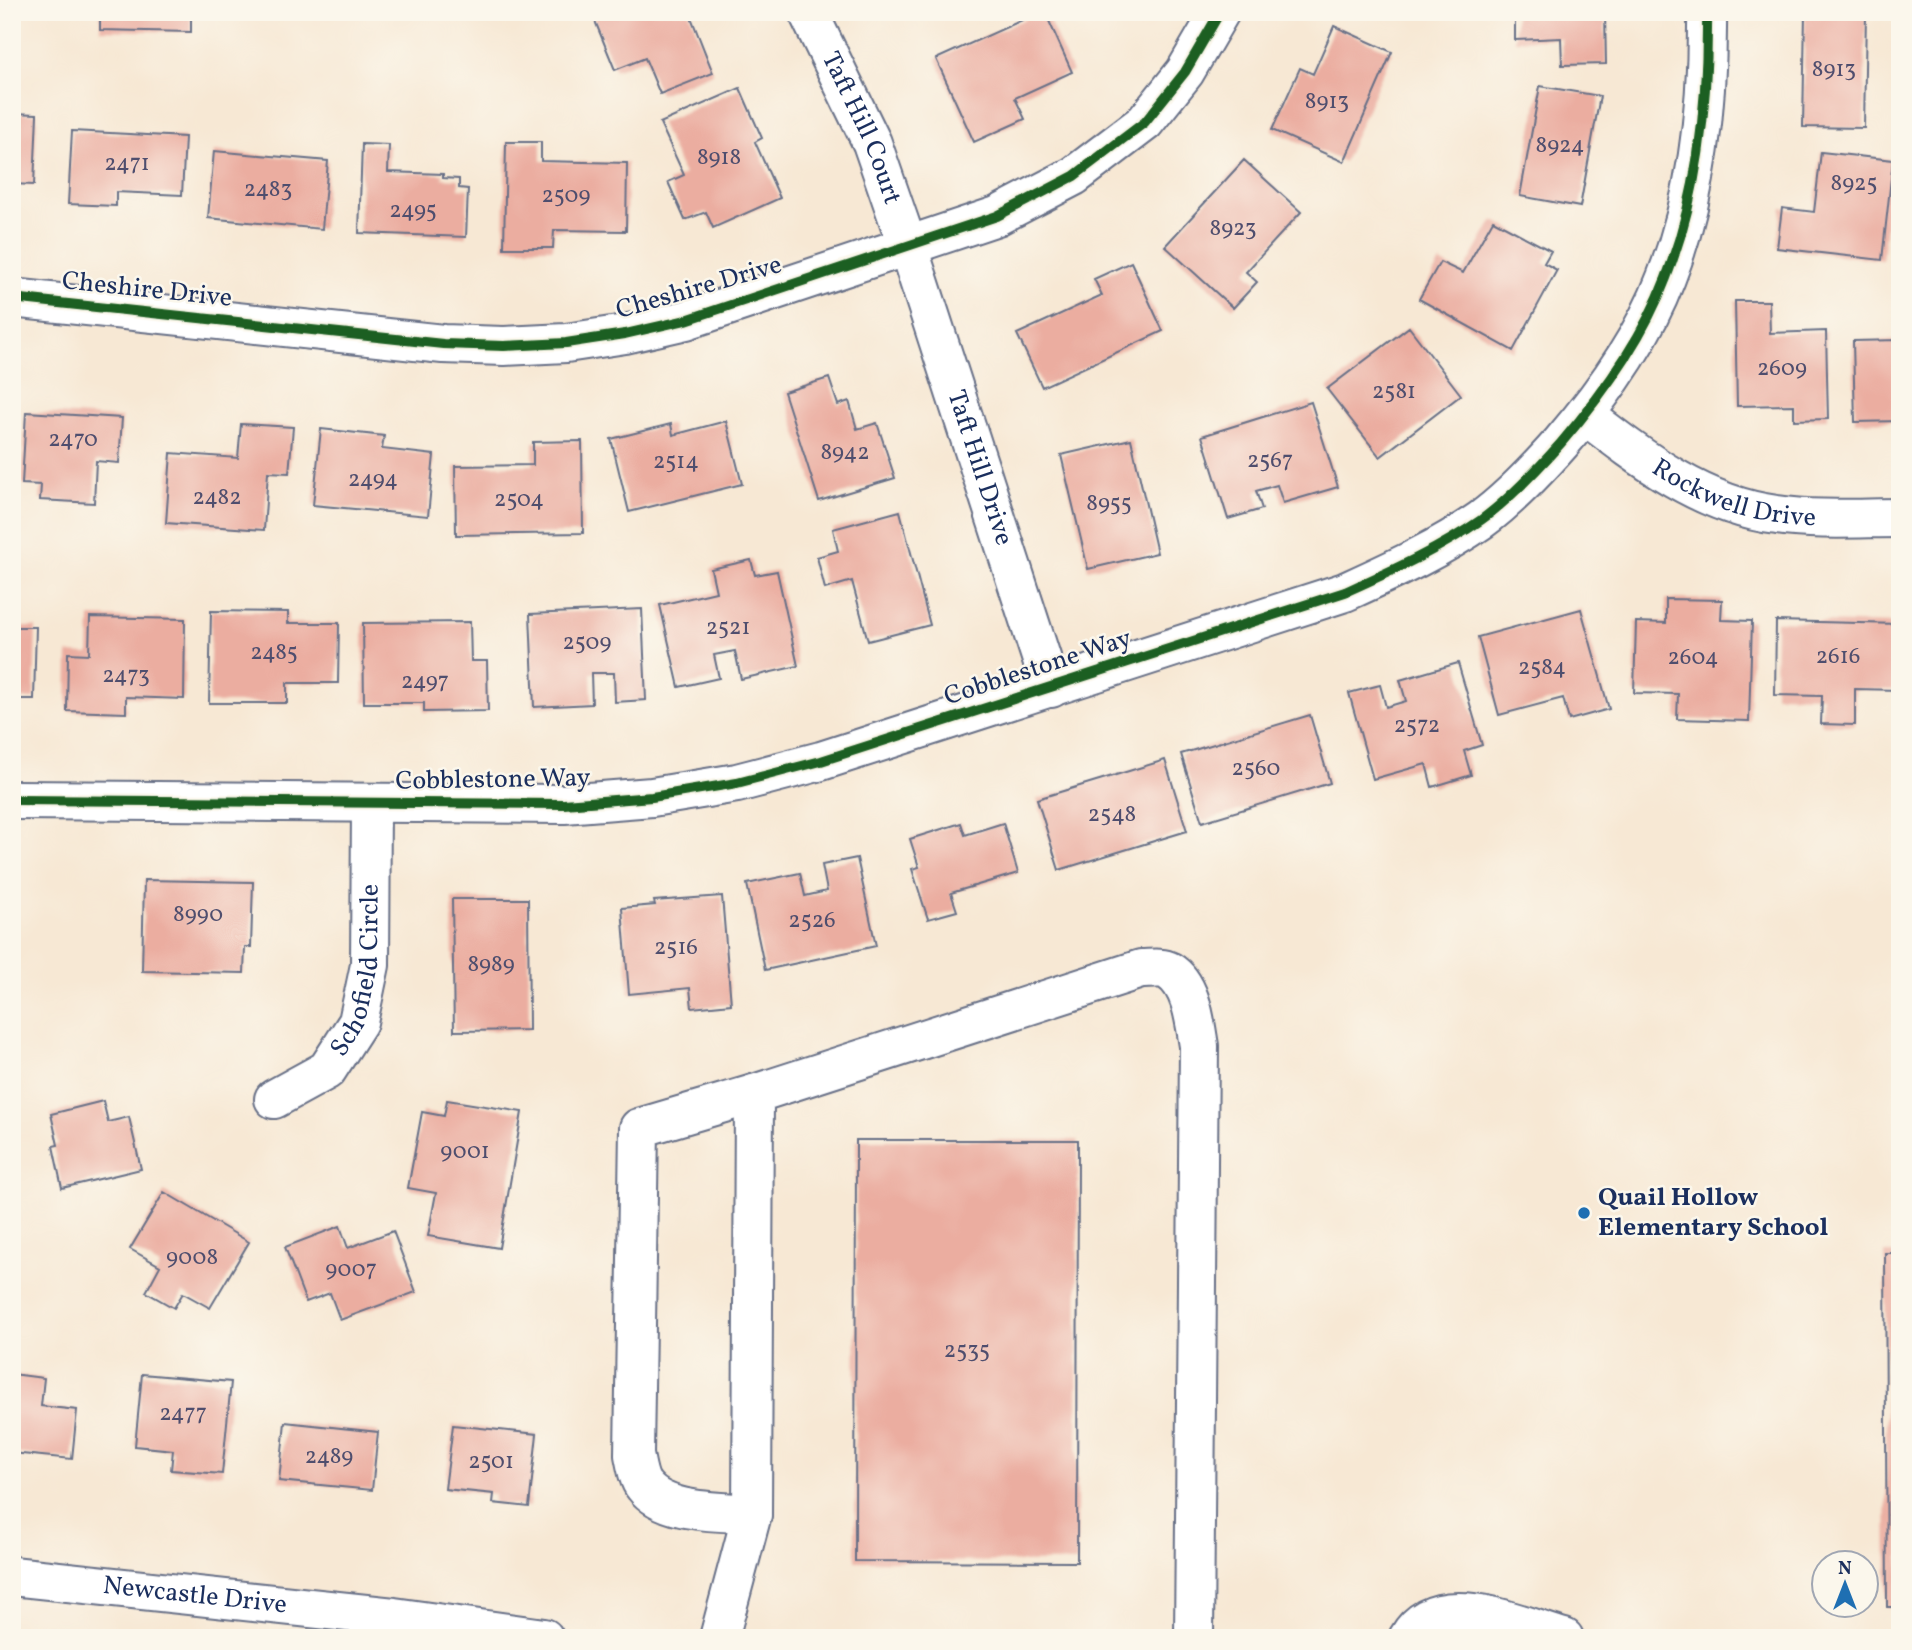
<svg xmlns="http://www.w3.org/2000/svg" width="1912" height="1650" font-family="Vollkorn,serif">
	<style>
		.building { fill: #ebada0 }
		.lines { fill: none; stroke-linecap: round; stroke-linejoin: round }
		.minor-casing { stroke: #687087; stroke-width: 42 }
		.minor { stroke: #fff; stroke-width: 38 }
		.cycleway-casing { stroke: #fbf7ec; stroke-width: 15 }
		.cycleway { stroke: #1b5e20; stroke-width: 10 }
		.poi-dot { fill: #1f6fb2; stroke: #fbf7ec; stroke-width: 2.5 }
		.labels { text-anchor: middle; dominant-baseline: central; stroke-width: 5; stroke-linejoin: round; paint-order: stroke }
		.number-label { font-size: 23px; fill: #4f4e6e }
		.street-label { font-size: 26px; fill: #1b2f5e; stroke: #fbf7ec }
		.poi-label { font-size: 26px; font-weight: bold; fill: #1b2f5e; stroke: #fbf7ec; text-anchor: start }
	</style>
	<rect width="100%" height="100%" fill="#fbf7ec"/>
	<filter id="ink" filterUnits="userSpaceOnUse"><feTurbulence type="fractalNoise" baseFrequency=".0143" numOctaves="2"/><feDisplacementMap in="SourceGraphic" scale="14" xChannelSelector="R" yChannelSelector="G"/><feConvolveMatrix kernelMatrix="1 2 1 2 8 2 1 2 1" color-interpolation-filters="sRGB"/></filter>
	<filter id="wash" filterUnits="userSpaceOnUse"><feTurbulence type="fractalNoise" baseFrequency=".00686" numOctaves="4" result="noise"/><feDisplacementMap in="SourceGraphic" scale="28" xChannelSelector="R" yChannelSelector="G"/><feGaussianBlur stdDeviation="1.57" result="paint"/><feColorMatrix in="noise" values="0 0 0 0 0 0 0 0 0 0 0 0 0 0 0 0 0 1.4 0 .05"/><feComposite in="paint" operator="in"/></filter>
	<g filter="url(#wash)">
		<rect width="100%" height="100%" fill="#f7e8d4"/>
		<g id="blocks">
			<path class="building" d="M 100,12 L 191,12 L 191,32 L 100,30 Z
				M 604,12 L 689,12 L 713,73 L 660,94 L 645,58 L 615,70 L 593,16 Z
				M 1040,12 L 1045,12 L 1072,72 L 1015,98 L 1025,119 L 974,142 L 936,59 Z
				M 1515,12 L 1605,12 L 1606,64 L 1562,65 L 1561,38 L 1515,40 Z
				M 1805,12 L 1866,12 L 1864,128 L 1803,127 Z
				M 1334,26 L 1392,52 L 1344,162 L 1272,130 L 1300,68 L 1313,74 Z
				M 1540,86 L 1600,96 L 1580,207 L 1520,196 Z
				M 740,88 L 762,138 L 755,142 L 780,198 L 713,228 L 706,212 L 685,220 L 668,182 L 684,175 L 660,123 Z
				M 12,113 L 37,114 L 34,185 L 12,184 Z
				M 72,131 L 185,137 L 182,195 L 116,192 L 116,206 L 68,204 Z
				M 506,142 L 541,142 L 541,161 L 627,163 L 626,231 L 554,230 L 553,248 L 504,248 Z
				M 362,144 L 389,145 L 388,172 L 443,174 L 443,178 L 459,179 L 459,188 L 468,189 L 466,237 L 359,233 Z
				M 214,151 L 328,161 L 322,229 L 208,218 Z
				M 1821,152 L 1893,160 L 1882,260 L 1777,248 L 1782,208 L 1814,212 Z
				M 1244,160 L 1301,212 L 1246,272 L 1257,282 L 1233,308 L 1165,246 Z
				M 1493,220 L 1551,251 L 1544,263 L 1557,270 L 1513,351 L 1419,299 L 1440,262 L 1463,273 Z
				M 1131,262 L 1163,331 L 1042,387 L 1017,334 L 1102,295 L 1094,279 Z
				M 1735,301 L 1769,301 L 1770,333 L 1826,331 L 1828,419 L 1794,420 L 1794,405 L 1737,406 Z
				M 1409,327 L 1461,395 L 1380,457 L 1327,389 Z
				M 1900,340 L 1900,421 L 1855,422 L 1853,341 Z
				M 829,378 L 838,405 L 849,401 L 857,429 L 877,423 L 895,478 L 819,501 L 784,392 Z
				M 1311,402 L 1338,487 L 1283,503 L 1277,485 L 1256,491 L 1262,509 L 1228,519 L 1202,436 Z
				M 26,412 L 122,418 L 119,463 L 96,461 L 94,503 L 40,500 L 41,485 L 22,484 Z
				M 726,421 L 742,484 L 629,512 L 611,439 L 671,424 L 673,435 Z
				M 241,424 L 293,427 L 289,473 L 268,472 L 264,530 L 166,523 L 171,453 L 238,458 Z
				M 321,429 L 384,436 L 382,449 L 434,455 L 428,516 L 313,505 Z
				M 1131,439 L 1157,553 L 1088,569 L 1061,455 Z
				M 582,441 L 583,533 L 456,535 L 455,466 L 533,465 L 533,442 Z
				M 900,511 L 930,625 L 868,641 L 852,581 L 825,589 L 817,557 L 838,551 L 833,529 Z
				M 751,560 L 755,575 L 777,571 L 798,666 L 741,679 L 735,651 L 714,655 L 719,678 L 679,687 L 660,605 L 716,592 L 711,569 Z
				M 1666,599 L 1722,600 L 1721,620 L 1752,621 L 1749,721 L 1677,719 L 1678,694 L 1634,693 L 1636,622 L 1666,623 Z
				M 642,609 L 646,700 L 615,702 L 614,673 L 591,673 L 592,704 L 534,707 L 530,614 Z
				M 1581,609 L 1609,709 L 1569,720 L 1563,698 L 1499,715 L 1478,637 Z
				M 211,611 L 288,612 L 288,623 L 339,623 L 338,683 L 287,683 L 287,703 L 209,703 Z
				M 90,617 L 185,619 L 184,699 L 126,697 L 126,713 L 67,711 L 68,653 L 89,654 Z
				M 1776,621 L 1900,624 L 1900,690 L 1855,689 L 1855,725 L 1821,724 L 1822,696 L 1775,695 Z
				M 470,622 L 471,661 L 487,661 L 488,711 L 424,712 L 424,703 L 364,703 L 363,623 Z
				M 12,627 L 36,627 L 34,699 L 12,699 Z
				M 1458,663 L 1482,745 L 1464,751 L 1471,775 L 1432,787 L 1426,764 L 1373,779 L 1349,693 L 1380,685 L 1386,707 L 1406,701 L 1400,680 Z
				M 1310,715 L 1330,783 L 1202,822 L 1181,754 Z
				M 1165,760 L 1187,831 L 1059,870 L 1037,799 Z
				M 961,823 L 965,835 L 1003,823 L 1018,873 L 951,893 L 957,911 L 928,919 L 912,869 L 919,867 L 910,839 Z
				M 857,858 L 876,946 L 765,970 L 747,884 L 800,873 L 805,896 L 827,891 L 822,865 Z
				M 144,880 L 253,882 L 251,947 L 245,947 L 244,973 L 142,971 Z
				M 722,896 L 731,1004 L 692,1008 L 690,988 L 629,994 L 622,908 L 655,905 L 654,901 Z
				M 452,899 L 528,899 L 529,1030 L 454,1031 Z
				M 447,1100 L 522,1112 L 499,1248 L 428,1236 L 436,1193 L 408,1188 L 422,1112 L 444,1116 Z
				M 103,1101 L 108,1122 L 129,1117 L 141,1169 L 62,1188 L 53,1146 L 58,1145 L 51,1114 Z
				M 856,1140 L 1078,1140 L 1077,1562 L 855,1561 Z
				M 164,1192 L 249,1242 L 210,1308 L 183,1293 L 174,1308 L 146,1292 L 160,1266 L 130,1249 Z
				M 340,1226 L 348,1248 L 393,1231 L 416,1292 L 340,1320 L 330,1293 L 306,1302 L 285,1247 Z
				M 1885,1253 L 1900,1253 L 1900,1607 L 1887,1607 Z
				M 12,1374 L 44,1378 L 41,1406 L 77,1410 L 72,1459 L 12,1453 Z
				M 142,1374 L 231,1382 L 222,1474 L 171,1470 L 173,1450 L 135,1446 Z
				M 285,1422 L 378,1432 L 372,1490 L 279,1481 Z
				M 453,1425 L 537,1434 L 529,1507 L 493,1503 L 494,1494 L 445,1489 Z"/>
		</g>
	</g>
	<g filter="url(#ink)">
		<use href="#blocks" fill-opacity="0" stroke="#687087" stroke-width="2"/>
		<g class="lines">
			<defs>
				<g id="minor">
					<path id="s1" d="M 808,12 L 872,143 L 908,247 L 1051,688"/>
					<path d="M 12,298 L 443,344 L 504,346 L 566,343 L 625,334 L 686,320 L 997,216 L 1074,176 L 1145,122 L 1185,72 L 1220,12"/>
					<path id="s2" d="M 1585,415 C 1642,459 1703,506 1777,515 C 1817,521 1859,518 1900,518"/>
					<path d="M 12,800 L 564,804 L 652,797 L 737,783 L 821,761 L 1345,592 C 1391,571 1438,550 1481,520 C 1510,499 1537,470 1561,443 C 1603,394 1643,339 1666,278 C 1699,194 1708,102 1707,12"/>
					<path id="s3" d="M 274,1099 L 327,1070 L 358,1022 L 370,965 L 371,804"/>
					<path d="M 752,1514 C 720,1511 665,1514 644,1486 C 638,1479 636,1464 634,1455 L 639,1128 L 754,1094"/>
					<path id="s4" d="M 12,1576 L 394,1617 L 544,1638"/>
					<path d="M 719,1638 L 752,1514 L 754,1094 L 1141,969 C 1150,969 1162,967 1169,971 C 1192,985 1195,1023 1199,1046 L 1194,1638"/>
					<path d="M 1408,1638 C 1437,1586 1521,1626 1564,1638"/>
				</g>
			</defs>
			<use href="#minor" class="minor-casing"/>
			<use href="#minor" class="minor"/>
			<defs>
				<path id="cycleway" d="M 12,298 L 443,344 L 504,346 L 566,343 L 625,334 L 686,320 L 997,216 L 1074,176 L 1145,122 L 1185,72 L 1220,12
					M 12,800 L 564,804 L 652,797 L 737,783 L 821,761 L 1345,592 C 1391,571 1438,550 1481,520 C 1510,499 1537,470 1561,443 C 1603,394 1643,339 1666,278 C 1699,194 1708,102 1707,12"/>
			</defs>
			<use href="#cycleway" class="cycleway-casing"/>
			<use href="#cycleway" class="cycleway"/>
		</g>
	</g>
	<circle class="poi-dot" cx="1584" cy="1213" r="7"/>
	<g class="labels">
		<g class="number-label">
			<text x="1834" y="70">8913</text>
			<text x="1327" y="102">8913</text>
			<text x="1560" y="146">8924</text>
			<text x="719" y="158">8918</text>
			<text x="127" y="164">2471</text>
			<text x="1854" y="184">8925</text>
			<text x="268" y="190">2483</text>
			<text x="566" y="196">2509</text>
			<text x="413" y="211">2495</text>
			<text x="1233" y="229">8923</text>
			<text x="1782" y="369">2609</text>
			<text x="1394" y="392">2581</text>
			<text x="73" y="440">2470</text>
			<text x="845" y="453">8942</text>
			<text x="1270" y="461">2567</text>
			<text x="676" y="462">2514</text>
			<text x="373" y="480">2494</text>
			<text x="217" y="498">2482</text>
			<text x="519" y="500">2504</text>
			<text x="1109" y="504">8955</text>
			<text x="728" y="628">2521</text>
			<text x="587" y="643">2509</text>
			<text x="274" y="653">2485</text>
			<text x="1838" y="657">2616</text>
			<text x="1693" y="658">2604</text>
			<text x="1542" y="668">2584</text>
			<text x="126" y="676">2473</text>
			<text x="425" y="682">2497</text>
			<text x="1417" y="726">2572</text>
			<text x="1256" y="769">2560</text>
			<text x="1112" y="815">2548</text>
			<text x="198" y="915">8990</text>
			<text x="812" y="921">2526</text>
			<text x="676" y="948">2516</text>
			<text x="491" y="965">8989</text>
			<text x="465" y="1152">9001</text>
			<text x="192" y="1258">9008</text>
			<text x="351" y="1270">9007</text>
			<text x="967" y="1351">2535</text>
			<text x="183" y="1414">2477</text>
			<text x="329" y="1457">2489</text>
			<text x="491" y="1462">2501</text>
		</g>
		<g class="street-label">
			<text stroke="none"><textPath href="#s1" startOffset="128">Taft Hill Court</textPath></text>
			<text transform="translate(699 288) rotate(-16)">Cheshire Drive</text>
			<text transform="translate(147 290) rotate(6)">Cheshire Drive</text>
			<text stroke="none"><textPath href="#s1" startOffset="488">Taft Hill Drive</textPath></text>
			<text stroke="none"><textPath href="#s2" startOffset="172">Rockwell Drive</textPath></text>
			<text transform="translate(1038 668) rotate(-18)">Cobblestone Way</text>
			<text transform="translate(493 780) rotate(-1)">Cobblestone Way</text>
			<text stroke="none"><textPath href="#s3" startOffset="168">Schofield Circle</textPath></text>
			<text stroke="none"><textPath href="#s4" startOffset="184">Newcastle Drive</textPath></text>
		</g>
		<g class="poi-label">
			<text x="1598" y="1198">Quail Hollow<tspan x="1598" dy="30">Elementary School</tspan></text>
		</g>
	</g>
	<rect width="1912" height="1650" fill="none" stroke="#fbf7ec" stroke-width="42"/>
	<g transform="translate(1845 1584)"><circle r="33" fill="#fbf7ec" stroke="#a1a7b3" stroke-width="2"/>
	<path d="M0-5L12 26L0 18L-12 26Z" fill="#1f6fb2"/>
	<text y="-10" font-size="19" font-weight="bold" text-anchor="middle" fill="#1b2f5e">N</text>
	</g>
</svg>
